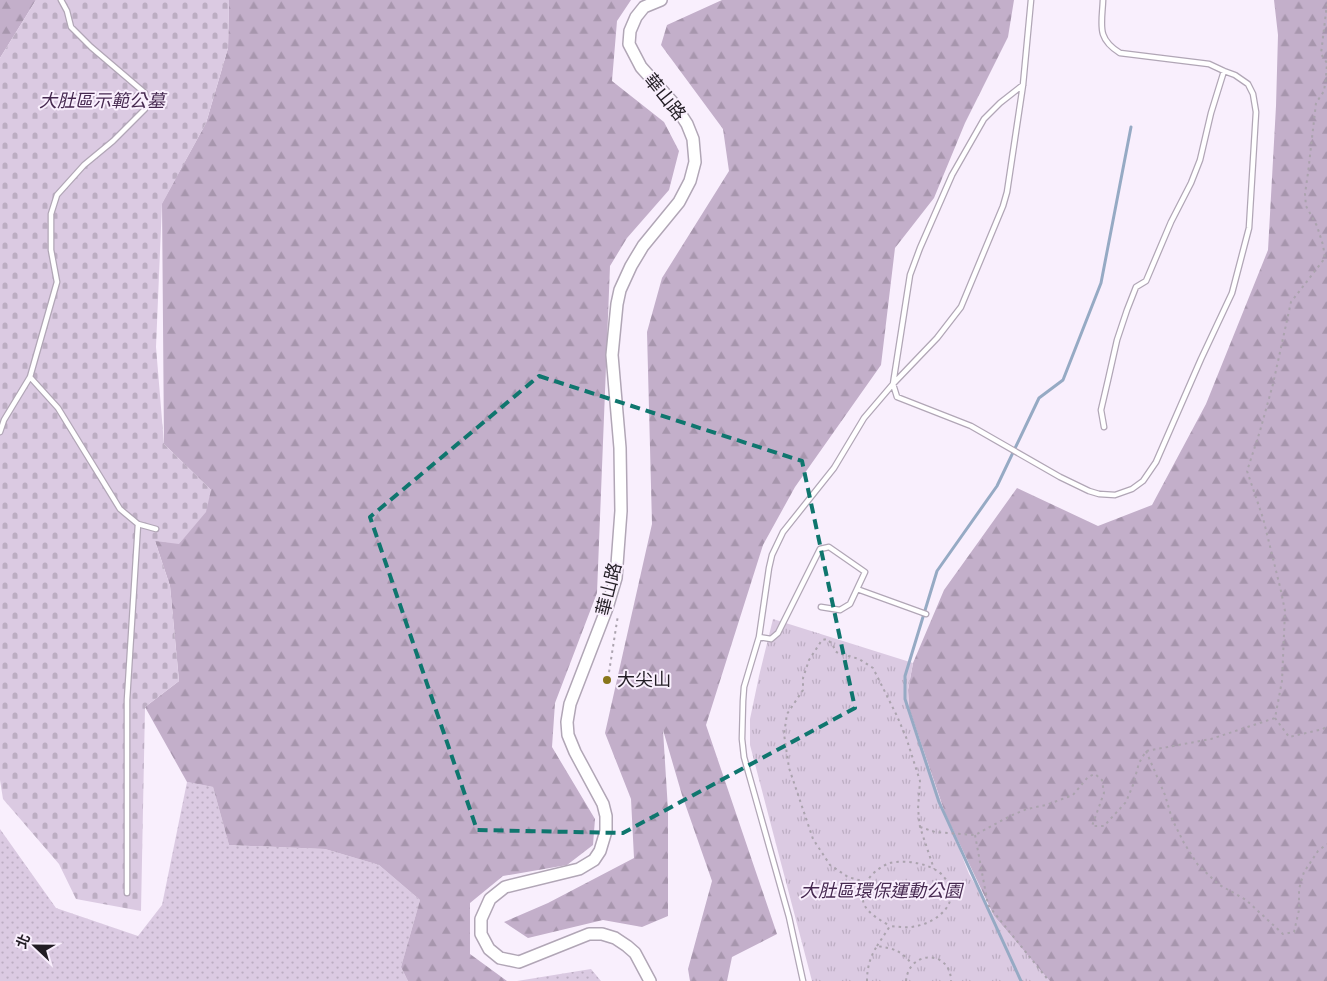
<svg xmlns="http://www.w3.org/2000/svg" width="1327" height="981" font-family="'Libre Baskerville','Noto Sans TC',serif">
	<style>
		.grass { fill: url(#grass-dots) }
		.forest { fill: url(#forest-firs) }
		.cemetery { fill: url(#cemetery-stones) }
		.park { fill: url(#park-tufts) }
		.lines { fill: none; stroke-linecap: round; stroke-linejoin: round }
		.stream { stroke: #96aac4; stroke-width: 3 }
		.service-casing { stroke: #b1a6b6; stroke-width: 7 }
		.tertiary-casing { stroke: #b1a6b6; stroke-width: 14 }
		.path { stroke: #aba3ae; stroke-width: 2; stroke-dasharray: 2.5 4; stroke-linecap: butt }
		.service { stroke: #fff; stroke-width: 4.5 }
		.tertiary { stroke: #fff; stroke-width: 11 }
		.marked { fill: none; stroke: #0f766e; stroke-width: 4; stroke-dasharray: 10 6; stroke-linejoin: round }
		.poi-dot { fill: #88761a; stroke: #f9effd; stroke-width: 2 }
		.labels { text-anchor: middle; dominant-baseline: central; stroke-width: 4; stroke-linejoin: round; paint-order: stroke }
		.street-label { font-size: 18px; fill: #221d24; stroke: #f9effd }
		.park-label { font-size: 18px; font-style: italic; fill: #462950; stroke: #f9effd }
		.poi-label { font-size: 18px; fill: #221d24; stroke: #f9effd; text-anchor: start }
	</style>
	<defs>
		<pattern id="grass-dots" width="8" height="8" patternUnits="userSpaceOnUse" patternTransform="scale(1.25)"><rect width="8" height="8" fill="#dbcae2"/><path d="M2 2h.1M6 6h.1" fill="none" stroke="#bcadc2" stroke-width="1.8" stroke-linecap="round"/></pattern>
		<pattern id="forest-firs" width="22" height="20" patternUnits="userSpaceOnUse" patternTransform="scale(1.25)"><rect width="22" height="20" fill="#c3afca"/><path d="M5 1l3.5 6h-7zM16 11l3.5 6h-7z" fill="#a796ad"/></pattern>
		<pattern id="cemetery-stones" width="16" height="16" patternUnits="userSpaceOnUse" patternTransform="scale(1.25)"><rect width="16" height="16" fill="#dbcae2"/><path d="M2 7V4a2 2 0 0 1 4 0v3zM10 15v-3a2 2 0 0 1 4 0v3z" fill="#bcadc2"/></pattern>
		<pattern id="park-tufts" width="24" height="20" patternUnits="userSpaceOnUse" patternTransform="scale(1.25)"><rect width="24" height="20" fill="#dbcae2"/><path d="M3 7l-1-3M5 7V3M7 7l1-3M15 17l-1-3M17 17v-4M19 17l1-3" fill="none" stroke="#bcadc2"/></pattern>
	</defs>
	<rect width="100%" height="100%" fill="#f9effd"/>
	<path class="grass" d="M 187,782 L 213,787 L 229,845 L 325,849 L 379,865 L 420,900 L 401,967 L 408,981 L 0,981 L 0,829 L 56,908 L 138,936 L 162,905 Z
		M 591,969 L 601,981 L 517,981 Z"/>
	<path class="forest" d="M 0,0 L 36,0 L 0,58 Z
		M 229,0 L 631,0 L 617,21 L 612,81 L 664,122 L 679,151 L 669,190 L 627,238 L 610,266 L 597,593 L 555,703 L 552,747 L 595,819 L 593,845 L 567,865 L 503,876 L 470,903 L 470,954 L 507,981 L 408,981 L 401,967 L 420,900 L 379,865 L 325,849 L 229,845 L 213,787 L 187,782 L 145,707 L 179,681 L 170,586 L 155,541 L 211,490 L 164,444 L 162,203 L 206,123 L 228,48 Z
		M 722,0 L 1014,0 L 1008,37 L 965,123 L 934,198 L 895,248 L 881,365 L 795,487 L 763,545 L 706,725 L 777,934 L 732,957 L 727,981 L 690,981 L 688,969 L 712,881 L 682,795 L 663,730 L 668,810 L 668,916 L 642,927 L 603,920 L 528,938 L 504,922 L 548,903 L 634,858 L 631,799 L 605,733 L 652,524 L 647,332 L 662,278 L 729,171 L 723,129 L 661,45 L 667,25 Z
		M 1274,0 L 1327,0 L 1327,981 L 1049,981 L 994,916 L 945,813 L 909,708 L 908,690 L 913,663 L 944,590 L 1017,488 L 1098,526 L 1152,505 L 1206,404 L 1268,250 L 1276,106 L 1278,35 Z"/>
	<path class="cemetery" d="M 36,0 L 229,0 L 228,48 L 206,123 L 162,204 L 156,347 L 164,444 L 211,490 L 206,512 L 179,544 L 155,541 L 170,586 L 179,681 L 145,707 L 141,911 L 76,899 L 59,864 L 3,799 L 0,780 L 0,58 Z"/>
	<path class="park" d="M 773,619 L 913,663 L 908,690 L 909,708 L 945,813 L 969,874 L 994,916 L 1050,981 L 812,981 L 750,745 L 750,719 L 759,676 Z"/>
	<g class="lines">
		<path class="stream" d="M 1021,981 L 939,802 L 905,699 L 905,676 L 937,571 L 997,486 L 1039,398 L 1063,380 L 1101,283 L 1131,127"/>
		<defs>
			<path id="service" d="M 1023,85 L 1000,103 L 984,119 L 952,175 L 920,248 L 910,275 L 893,384 L 897,397 L 971,426 L 1060,477 L 1089,491 L 1099,494 L 1115,495 L 1132,489 L 1143,481 L 1156,462 L 1201,359 L 1232,293 L 1249,228 L 1256,112 L 1253,94 L 1248,84 L 1235,75 L 1224,71 L 1209,64 L 1120,53 C 1096,38 1102,25 1103,0
				M 30,377 L 58,408 L 120,509 L 138,524 L 156,529
				M 1104,427 L 1101,410 L 1108,380 L 1117,340 L 1127,310 L 1136,287 L 1146,281 L 1171,222 L 1191,183 L 1200,160 L 1211,113 L 1224,71
				M 0,432 L 4,420 L 30,377 L 57,282 L 51,250 L 51,214 L 57,195 L 84,165 L 113,141 L 145,109 L 145,93 L 91,47 L 71,27 L 67,11 L 61,0
				M 857,589 L 926,614
				M 759,637 L 771,639 L 778,633 L 820,549 L 829,547 L 865,572 L 850,604 L 840,610 L 821,607
				M 127,893 L 127,700 L 138,524
				M 803,981 L 789,917 L 744,757 L 742,739 L 743,701 L 744,687 L 759,637 L 769,568 L 772,555 L 783,532 L 834,468 L 864,418 L 893,384 L 937,338 L 961,307 L 1003,206 L 1007,192 L 1023,85 L 1031,0"/>
			<path id="tertiary" d="M 650,981 L 635,953 L 627,946 L 615,938 L 602,934 L 589,934 L 519,962 L 500,958 L 489,949 L 481,934 L 481,919 L 490,899 L 505,887 L 579,869 L 594,860 L 600,851 L 606,831 L 606,816 L 603,804 L 575,752 L 568,735 L 567,722 L 570,704 L 607,608 L 616,578 L 621,511 L 620,448 L 612,355 L 617,304 L 620,290 L 631,266 L 643,246 L 679,202 L 690,181 L 695,162 L 693,139 L 687,124 L 674,104 L 641,67 L 629,44 L 630,31 L 636,17 L 644,7 L 661,0"/>
		</defs>
		<use href="#service" class="service-casing"/>
		<use href="#tertiary" class="tertiary-casing"/>
		<path class="path" d="M 607,685 L 618,615
			M 1275,718 L 1289,737 L 1323,729 L 1327,726
			M 1146,751 L 1165,795 L 1172,819 L 1184,843 L 1198,865 L 1218,884 L 1246,900 L 1283,934 L 1294,932 L 1299,910 L 1299,889 L 1304,872 L 1318,851 L 1327,844
			M 920,827 L 935,832 L 975,835 L 1010,816 L 1027,809 L 1046,805 L 1073,795 L 1088,777 L 1095,774 L 1102,780 L 1104,793 L 1092,826 L 1104,826 L 1126,802 L 1133,785 L 1139,763 L 1146,751 L 1211,739 L 1275,718 L 1282,681 L 1285,611 L 1281,591 L 1263,518 L 1247,471 L 1260,431 L 1273,384 L 1291,302 L 1325,258 L 1323,245 L 1317,226 L 1306,206 L 1305,194 L 1308,173 L 1316,103 L 1324,91 L 1326,77 L 1327,63 L 1321,54 L 1327,4
			M 975,835 L 988,905 L 1049,981
			M 866,882 L 848,877 L 830,865 L 813,839 L 789,768 L 784,734 L 787,714 L 803,690 L 803,678 L 809,660 L 822,640 L 827,639 L 833,645 L 835,651 L 838,653 L 859,659 L 873,668 L 897,716 L 906,737 L 920,781 L 918,809 L 920,827 L 934,869
			M 877,946 L 890,926 C 899,927 909,928 917,926 C 940,921 963,900 944,877 C 934,864 906,859 890,863 C 875,868 857,886 864,904 C 868,914 882,921 890,926
			M 867,981 C 867,968 870,957 877,946 C 895,949 900,950 912,964
			M 906,981 C 909,949 951,950 951,981"/>
		<use href="#service" class="service"/>
		<use href="#tertiary" class="tertiary"/>
	</g>
	<path class="marked" d="M 539,376 L 802,461 L 855,708 L 623,833 L 477,830 L 370,517 Z"/>
	<circle class="poi-dot" cx="607" cy="680" r="5"/>
	<g class="labels">
		<g class="street-label">
			<text transform="translate(665 97) rotate(51)">華山路</text>
			<text transform="translate(609 589) rotate(-76)">華山路</text>
		</g>
		<g class="park-label">
			<text x="102" y="101">大肚區示範公墓</text>
			<text x="881" y="891">大肚區環保運動公園</text>
		</g>
		<g class="poi-label">
			<text x="617" y="680">大尖山</text>
		</g>
	</g>
	<g transform="translate(35 946) rotate(292)" stroke="#f9effd" stroke-width="4" paint-order="stroke">
	<path d="M0-4L9 19L0 12L-9 19Z" fill="#221d24"/>
	<text y="-8" font-size="14" font-weight="bold" text-anchor="middle" fill="#221d24">北</text>
	</g>
</svg>
